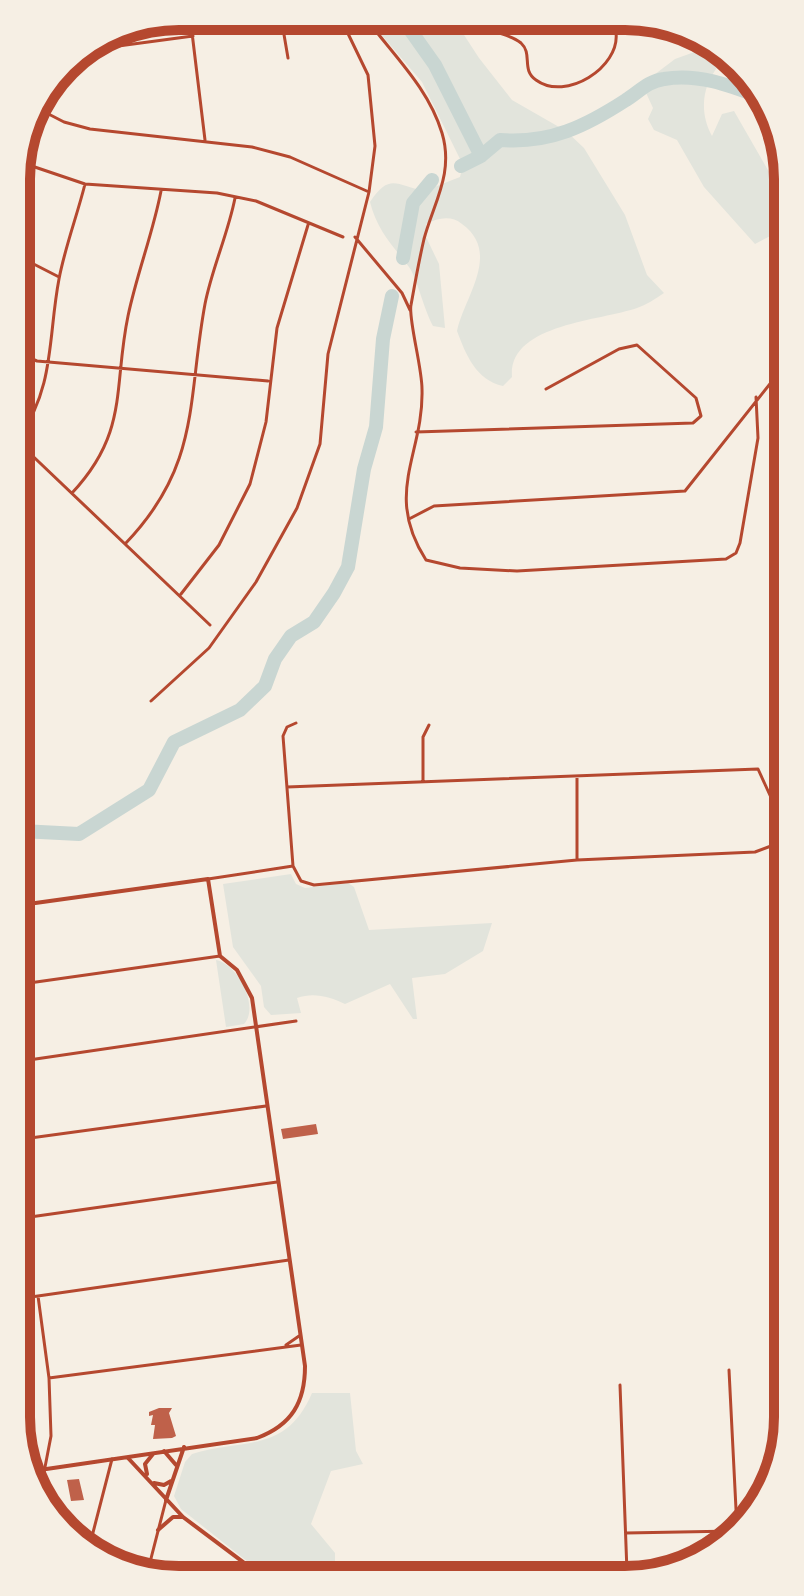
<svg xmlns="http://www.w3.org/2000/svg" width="804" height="1596" font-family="Overpass,sans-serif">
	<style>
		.green { fill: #e2e4dc }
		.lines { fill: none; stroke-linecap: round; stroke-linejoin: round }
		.river { stroke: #c9d6d2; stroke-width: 14 }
		.building { fill: #bf614a }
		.minor { stroke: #b5482f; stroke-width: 3 }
		.tertiary { stroke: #b5482f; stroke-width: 4 }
		.rim { fill: none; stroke: #b5482f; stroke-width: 10 }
	</style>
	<rect width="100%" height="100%" fill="#f6efe4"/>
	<path class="green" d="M 366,17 L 453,18 L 479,58 L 512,100 L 566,131 L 584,148 L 625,215 L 647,275 L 664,293 C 655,299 646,305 637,308 C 600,321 508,324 512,377 L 503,386 C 476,380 466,355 457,331 C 464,297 502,253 462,224 C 451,215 438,218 426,224 L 426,237 L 439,264 L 445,328 L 433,326 C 424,310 417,278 409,267 C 392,245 377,230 370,202 C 390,172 397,186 424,191 L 460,177 L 463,165 L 422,82 Z
		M 700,50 L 712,55 L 719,65 C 702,86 699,112 712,136 L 722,114 L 734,111 L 773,179 L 780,174 L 780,231 L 755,244 L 704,187 L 677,140 L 654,130 L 648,119 L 653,108 L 642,84 L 675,59 Z
		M 291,874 L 296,884 L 305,888 L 348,883 L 354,887 L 369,930 L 492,923 L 483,951 L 445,974 L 412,978 L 417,1019 L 413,1019 L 390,984 L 345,1004 C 330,997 314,992 297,998 L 301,1013 L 271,1015 L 264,1007 L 261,986 L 233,947 L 223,884 Z
		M 216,960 C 238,964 260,1007 244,1024 L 226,1027 Z
		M 312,1393 L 350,1393 L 356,1451 L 363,1464 L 331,1471 L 311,1524 L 335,1553 L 335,1562 L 373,1576 L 267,1577 L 181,1509 L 174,1496 L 185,1462 L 192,1454 C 244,1438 286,1454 312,1393 Z"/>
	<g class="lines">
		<path class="river" d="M 401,17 L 435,65 L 481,156 L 500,140 C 550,144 586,126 626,100 C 639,92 648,81 664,79 C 697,73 729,85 760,97
			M 461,166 L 481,156
			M 403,258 L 413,203 L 432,180
			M 21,831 L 79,834 L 149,790 L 174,742 L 240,710 L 265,686 L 275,659 L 291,636 L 314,622 L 334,593 L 348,567 L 364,469 L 376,427 L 383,339 L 392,296"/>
	</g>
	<path class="building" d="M 316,1124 L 318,1134 L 283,1139 L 281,1129 Z
		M 159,1408 L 172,1408 L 169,1413 L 176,1436 L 172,1438 L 153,1439 L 155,1425 L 151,1425 L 153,1415 L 149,1416 L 149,1412 Z
		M 79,1479 L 84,1500 L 71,1501 L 67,1480 Z"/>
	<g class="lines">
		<path class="minor" d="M 190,16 L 205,140
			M 281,17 L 288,58
			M 365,17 C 393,55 428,87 442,133 C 454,173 434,202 424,239 C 419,260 415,283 411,305 C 408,318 422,367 422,389 C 424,454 383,493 426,560 L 460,568 L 517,571 L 726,559 L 736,553 L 740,543 L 758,438 L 756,397
			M 478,20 C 489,35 508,32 521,43 C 533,54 521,70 536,80 C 566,102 620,67 616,33 L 606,19
			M 116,29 L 117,45
			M 81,51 L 193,36
			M 33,106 L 64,122 L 90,129 L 252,147 L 290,157 L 369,192
			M 17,161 L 85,184 L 217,193 L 256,201 L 343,237
			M 355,237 L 402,293 L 410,310
			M 18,256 L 59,277
			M 18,353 L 37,361 L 268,381
			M 416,432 L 693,423 L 701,416 L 696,398 L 637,345 L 619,349 L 546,389
			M 19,437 C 55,387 48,336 59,279 C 65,247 77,216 85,184
			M 19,443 L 210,625
			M 72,493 C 129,432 113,388 128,316 C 137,273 153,233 161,191
			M 409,519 L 434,506 L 685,491 L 781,370
			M 125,544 C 201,465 187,401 205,304 C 212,268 228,234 235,198
			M 181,594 L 219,545 L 250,484 L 266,422 L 277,328 L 308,225
			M 151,701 L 209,648 L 256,582 L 297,508 L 320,444 L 328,354 L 369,192 L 375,146 L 368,75 L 340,17
			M 577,776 L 577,860
			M 423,782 L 423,737 L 429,725
			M 287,787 L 758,769 L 774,804 L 779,838 L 771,846 L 755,852 L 577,860 L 314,885 L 301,881 L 293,866 L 283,736 L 287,727 L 296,723
			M 208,879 L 293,866
			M 22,984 L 220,956
			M 22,1061 L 296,1021
			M 23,1139 L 266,1106
			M 23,1218 L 277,1182
			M 38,1296 L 49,1378 L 51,1436 L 40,1493
			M 24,1298 L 289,1260
			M 286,1345 L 299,1336
			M 729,1370 L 737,1529
			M 49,1378 L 301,1345
			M 620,1385 L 627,1572
			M 626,1533 L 734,1531
			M 89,1548 L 112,1459
			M 148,1571 L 158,1579
			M 147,1574 L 166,1500"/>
		<path class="tertiary" d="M 21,905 L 208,879 L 220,956 L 237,970 L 252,998 L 305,1366 C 305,1402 292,1425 257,1438 L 26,1472
			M 164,1451 L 176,1465
			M 128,1458 L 183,1517 L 263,1577
			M 147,1474 L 145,1464 L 153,1454
			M 154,1483 L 164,1485 L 171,1481
			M 166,1500 L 184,1447
			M 158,1530 L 173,1517 L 183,1517"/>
	</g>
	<path d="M0 0H804V1596H0ZM179 30H625A149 149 0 0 1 774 179V1417A149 149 0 0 1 625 1566H179A149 149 0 0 1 30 1417V179A149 149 0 0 1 179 30Z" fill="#f6efe4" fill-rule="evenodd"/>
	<path class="rim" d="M179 30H625A149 149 0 0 1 774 179V1417A149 149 0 0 1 625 1566H179A149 149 0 0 1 30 1417V179A149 149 0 0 1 179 30Z"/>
</svg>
